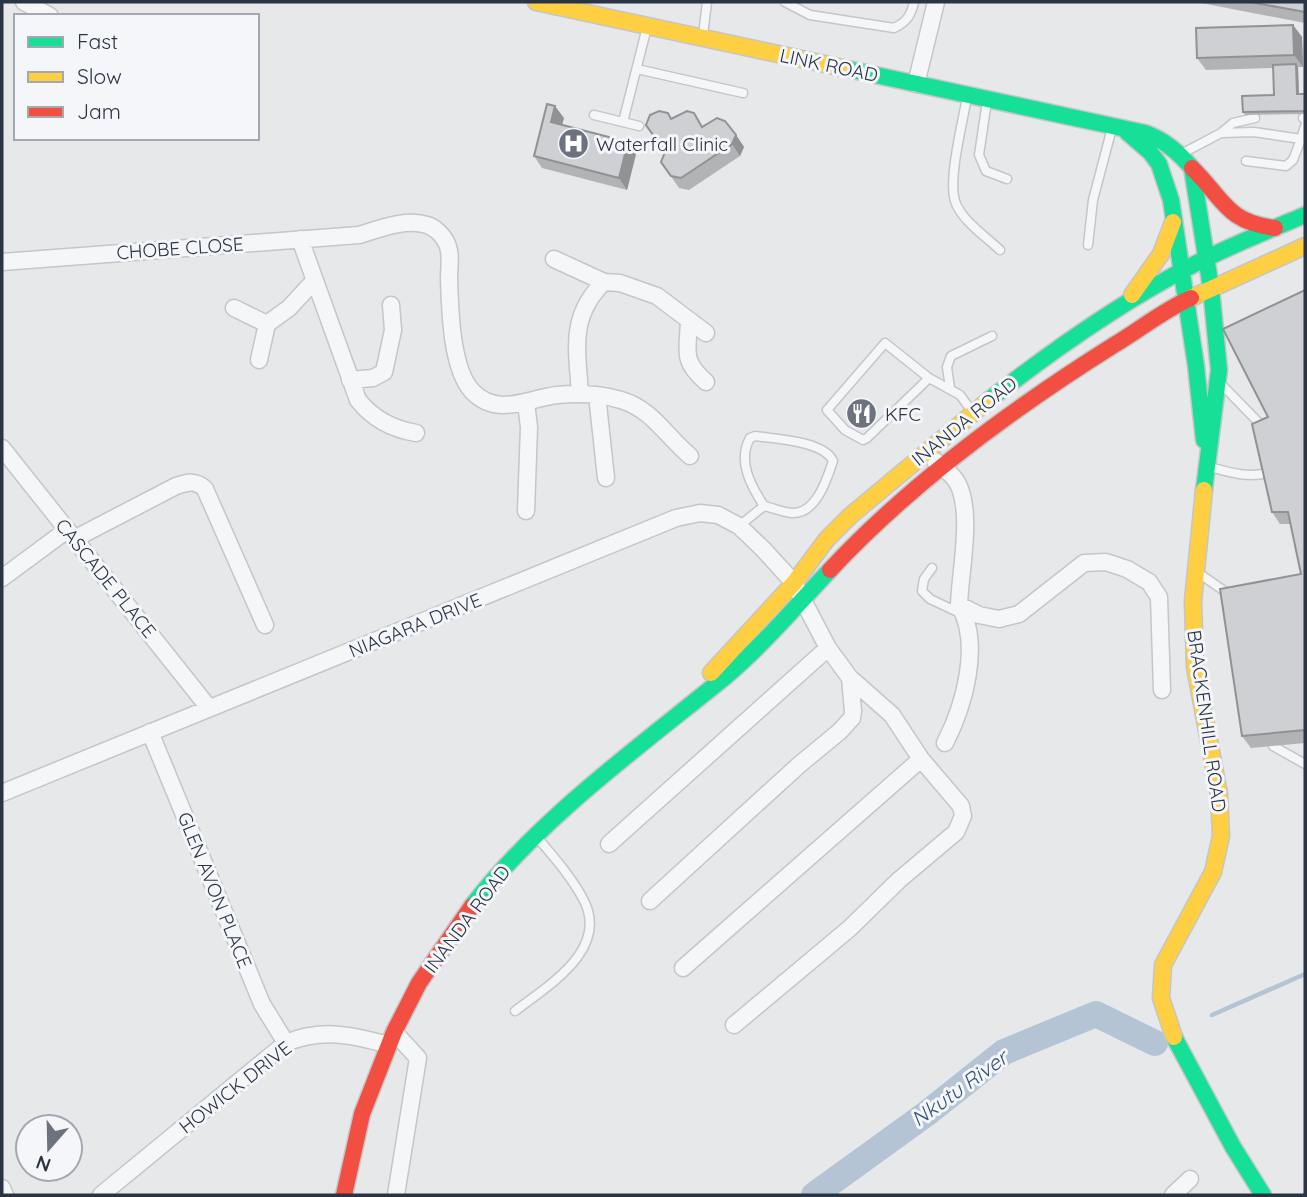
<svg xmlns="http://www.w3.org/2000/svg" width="1307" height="1197" font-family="Quicksand,sans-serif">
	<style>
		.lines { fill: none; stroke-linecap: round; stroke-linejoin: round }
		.stream { stroke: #b4c4d5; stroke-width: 4.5 }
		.river { stroke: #b4c4d5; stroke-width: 26 }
		.lane-casing { stroke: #c4c6c8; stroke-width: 11 }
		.street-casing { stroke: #c4c6c8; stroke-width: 19 }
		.fast-casing { stroke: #c4c6c8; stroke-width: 19 }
		.slow-casing { stroke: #c4c6c8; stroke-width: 19 }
		.jam-casing { stroke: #c4c6c8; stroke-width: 19 }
		.lane { stroke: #f5f6f7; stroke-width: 8 }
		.street { stroke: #f5f6f7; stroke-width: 16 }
		.fast { stroke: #16e098; stroke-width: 16 }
		.slow { stroke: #ffcf43; stroke-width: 16 }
		.jam { stroke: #f24e42; stroke-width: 16 }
		.wall { fill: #b1b3b5 }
		.shaded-wall { fill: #909294 }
		.building { fill: #ced0d3; stroke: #909294; stroke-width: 2 }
		.labels { text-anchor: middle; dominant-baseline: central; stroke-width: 6; stroke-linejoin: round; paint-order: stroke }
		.street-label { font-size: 19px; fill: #2b3445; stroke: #f4f6f9 }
		.poi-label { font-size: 19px; fill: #2b3445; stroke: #f4f6f9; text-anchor: start }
		.water-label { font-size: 21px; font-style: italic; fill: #34527a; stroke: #f4f6f9 }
	</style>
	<rect width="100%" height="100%" fill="#e6e8ea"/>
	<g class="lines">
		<path class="stream" d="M 1212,1015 L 1305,974"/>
		<path class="river" d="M 814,1195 L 926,1114 L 1004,1052 L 1096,1014 L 1155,1043"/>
		<defs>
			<path id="lane" d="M 785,2 L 810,15 L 894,28 C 907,22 911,15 914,2
				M 703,35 L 707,2
				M 637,69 L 743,93
				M 967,97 C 963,121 948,178 955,201 C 961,220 985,236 1000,250
				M 987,101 L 979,155 L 986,171 L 1007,179
				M 594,115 L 639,126
				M 1303,118 L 1305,120
				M 623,122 L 647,27
				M 1221,133 L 1254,132 L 1301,139 L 1305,126
				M 1183,153 L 1221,133 L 1233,123 L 1255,118
				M 1246,161 L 1286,166 L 1293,160 L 1301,139
				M 1088,245 L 1093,200 L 1112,128
				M 929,378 L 867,438 L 863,440 L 845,430 L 827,410 L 885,343 L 929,378 L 960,395 L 971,410
				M 1223,386 L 1265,429
				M 950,388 L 947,367 L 951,356 L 992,336
				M 755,436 C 776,439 824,441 833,461 C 827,479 816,515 791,513 C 782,512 773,508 764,506 C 751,486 737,461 750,438 Z
				M 1210,467 C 1228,472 1251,479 1269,472
				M 739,526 L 764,506
				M 932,568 L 924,579 L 922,591 L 930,599 L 960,613
				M 1200,574 L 1230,595
				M 1273,746 L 1305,764
				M 515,1011 C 549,985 612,948 582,897 C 570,875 552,855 536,836"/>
			<path id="street" d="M 24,2 L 50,16
				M 916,84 L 936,2
				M 300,239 L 358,400 C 373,419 392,429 416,433
				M 554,259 L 604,282 L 620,283 L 657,296 L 706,333
				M 2,262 L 359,235 C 379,229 406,218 427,225 C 434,227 443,235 446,242 C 452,252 449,267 449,278 C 450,309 451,368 472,391 C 497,418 529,398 557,395 C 579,393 600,394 621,400 C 652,409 666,436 690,456
				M 234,308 L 267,324 L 259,360
				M 689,320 C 688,351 681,360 706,382
				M 267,324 L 289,308 L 315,280
				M 350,380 L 373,378 L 384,372 L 393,330 L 391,305
				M 580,393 C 577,349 569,316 604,282
				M 597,395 L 606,478
				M 526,403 L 529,427 L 526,511
				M 2,448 L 209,708
				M 935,461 C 943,468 953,474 958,484 C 973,514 960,572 959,605 C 982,644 964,706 945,743
				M 74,539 L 176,486 C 188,482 196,480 205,489 L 265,625
				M 2,578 L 67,530
				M 959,605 L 979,615 L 999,619 L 1019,614 L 1084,563 L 1106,562 L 1127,569 L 1149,582 L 1159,597 L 1162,690
				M 150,732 L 262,1004 L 286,1043
				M 2,793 L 676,518 L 700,513 L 718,515 L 739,526 L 763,549 L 794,583 L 828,648 L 850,678 L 892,715 L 921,759 L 961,806 L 963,816 L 956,832 L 899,880 L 850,928 L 734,1025
				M 609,844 L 828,648
				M 650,901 L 799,765 L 839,732 L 852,718 L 853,711 L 850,678
				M 683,968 L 921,759
				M 394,1032 L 418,1058 L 396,1195
				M 2,1188 L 5,1195
				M 101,1195 L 286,1043 C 322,1028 352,1035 389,1045
				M 1173,1195 L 1190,1179"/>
			<path id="fast" d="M 843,68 L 1145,133 C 1165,140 1179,153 1192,168 L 1211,288 L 1219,370 L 1204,490
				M 1127,132 L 1150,152 L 1159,164 L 1171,200 L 1196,366 L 1204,440
				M 989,400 C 1053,350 1121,302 1193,265 C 1229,246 1267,231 1305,215
				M 472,906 C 539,819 640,746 725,677 C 763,645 796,606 830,570
				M 1174,1037 L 1233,1147 L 1263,1195"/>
			<path id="slow" d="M 536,2 L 843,68
				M 1132,295 L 1161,254 L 1173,222
				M 1191,298 L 1305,246
				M 711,673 L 794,583 L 827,539 L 850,516 L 989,400
				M 1174,1037 L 1161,998 L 1163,965 L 1213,872 L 1221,836 L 1219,794 L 1195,667 L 1193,601 L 1204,490"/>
			<path id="jam" d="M 1192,168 C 1224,199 1226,222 1275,228
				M 830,570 C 912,482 1012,409 1114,345 C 1139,330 1164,310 1191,298
				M 344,1195 L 362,1114 L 394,1032 L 419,983 L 472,906"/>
		</defs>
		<use href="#lane" class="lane-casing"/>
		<use href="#street" class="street-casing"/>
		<use href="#fast" class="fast-casing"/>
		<use href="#slow" class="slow-casing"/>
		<use href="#jam" class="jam-casing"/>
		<use href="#lane" class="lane"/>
		<use href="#street" class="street"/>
		<use href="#fast" class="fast"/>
		<use href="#slow" class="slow"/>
		<use href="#jam" class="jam"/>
	</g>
	<path class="wall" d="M 1196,2 L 1305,2 L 1305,23 Z
		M 1293,25 L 1302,37 L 1303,67 L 1298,67 L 1299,94 L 1305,94 L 1305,114 L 1245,115 L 1243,112 L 1274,95 L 1273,68 L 1206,70 L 1197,58 Z
		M 668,113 L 671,119 L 736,135 L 744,147 L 740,156 L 689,190 L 679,188 L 661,162 L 665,152 Z
		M 564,118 L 562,125 L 628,142 L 636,154 L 627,190 L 542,168 L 534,156 Z
		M 1305,290 L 1305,743 L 1251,748 L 1242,736 L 1301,574 L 1291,524 L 1280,524 L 1272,512 L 1268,417 Z"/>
	<path class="shaded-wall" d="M 1293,25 L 1302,37 L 1303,67 L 1294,55 Z
		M 1296,64 L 1298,67 L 1299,98 L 1297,94 Z
		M 555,106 L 564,118 L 559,134 L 551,122 Z
		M 736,135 L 744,147 L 740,156 L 732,144 Z
		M 628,142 L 636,154 L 627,190 L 619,178 Z"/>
	<path class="building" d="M 1250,2 L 1305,2 L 1305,12 Z
		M 1293,25 L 1294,55 L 1197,58 L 1196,28 Z
		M 1296,64 L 1297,94 L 1305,94 L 1305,111 L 1243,112 L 1242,96 L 1274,95 L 1273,65 Z
		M 547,104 L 555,106 L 551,122 L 628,142 L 619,178 L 534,156 Z
		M 659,111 L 668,113 L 671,119 L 687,111 L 694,113 L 702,127 L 717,118 L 725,121 L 736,135 L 732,144 L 681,178 L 671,176 L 661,162 L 665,152 L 646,125 L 650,115 Z
		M 1305,290 L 1305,730 L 1242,736 L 1220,589 L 1301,574 L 1288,512 L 1272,512 L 1252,424 L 1268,417 L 1223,329 Z"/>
	<defs>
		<symbol id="hospital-disc" viewBox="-11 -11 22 22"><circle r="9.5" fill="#6c737f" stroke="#f4f6f9"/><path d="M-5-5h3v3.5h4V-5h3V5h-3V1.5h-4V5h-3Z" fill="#fff"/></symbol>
		<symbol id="restaurant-disc" viewBox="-11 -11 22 22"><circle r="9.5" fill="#6c737f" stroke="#f4f6f9"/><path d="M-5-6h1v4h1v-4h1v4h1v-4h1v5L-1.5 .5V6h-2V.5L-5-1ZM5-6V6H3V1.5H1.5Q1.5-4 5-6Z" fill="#fff"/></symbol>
	</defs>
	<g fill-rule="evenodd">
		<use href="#hospital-disc" x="556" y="126" width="35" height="35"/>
		<use href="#restaurant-disc" x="844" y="396" width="35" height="35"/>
	</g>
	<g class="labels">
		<g class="street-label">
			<text transform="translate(829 65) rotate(12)">LINK ROAD</text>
			<text transform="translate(180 248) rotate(-4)">CHOBE CLOSE</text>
			<text transform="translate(964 421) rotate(-39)">INANDA ROAD</text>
			<text transform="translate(106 578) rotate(51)">CASCADE PLACE</text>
			<text transform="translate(415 625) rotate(-22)">NIAGARA DRIVE</text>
			<text transform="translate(1207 721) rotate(82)">BRACKENHILL ROAD</text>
			<text transform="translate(215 890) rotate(68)">GLEN AVON PLACE</text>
			<text transform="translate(467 919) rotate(-53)">INANDA ROAD</text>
			<text transform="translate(235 1087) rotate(-38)">HOWICK DRIVE</text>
		</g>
		<g class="poi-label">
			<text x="596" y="144">Waterfall Clinic</text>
			<text x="885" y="414">KFC</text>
		</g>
		<g class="water-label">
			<text transform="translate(959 1088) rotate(-36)">Nkutu River</text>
		</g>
	</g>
	<rect width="1307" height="1197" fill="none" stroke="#2b3445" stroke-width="7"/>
	<rect x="14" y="14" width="245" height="126" fill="#f4f6f9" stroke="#a4a8b1" stroke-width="2"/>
	<rect x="28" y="37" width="35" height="10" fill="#16e098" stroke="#a4a8b1" stroke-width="2"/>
	<text x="77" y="49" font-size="21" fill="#2b3445">Fast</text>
	<rect x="28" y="72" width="35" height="10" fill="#ffcf43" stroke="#a4a8b1" stroke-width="2"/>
	<text x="77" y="84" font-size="21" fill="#2b3445">Slow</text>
	<rect x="28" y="107" width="35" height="10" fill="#f24e42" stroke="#a4a8b1" stroke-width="2"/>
	<text x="77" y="119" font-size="21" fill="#2b3445">Jam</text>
	<g transform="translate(49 1148) rotate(200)"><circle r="33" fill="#f4f6f9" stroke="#a4a8b1" stroke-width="2"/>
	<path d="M0-5L12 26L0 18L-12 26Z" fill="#6c737f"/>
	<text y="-10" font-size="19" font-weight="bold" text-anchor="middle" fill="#2b3445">N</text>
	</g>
</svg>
